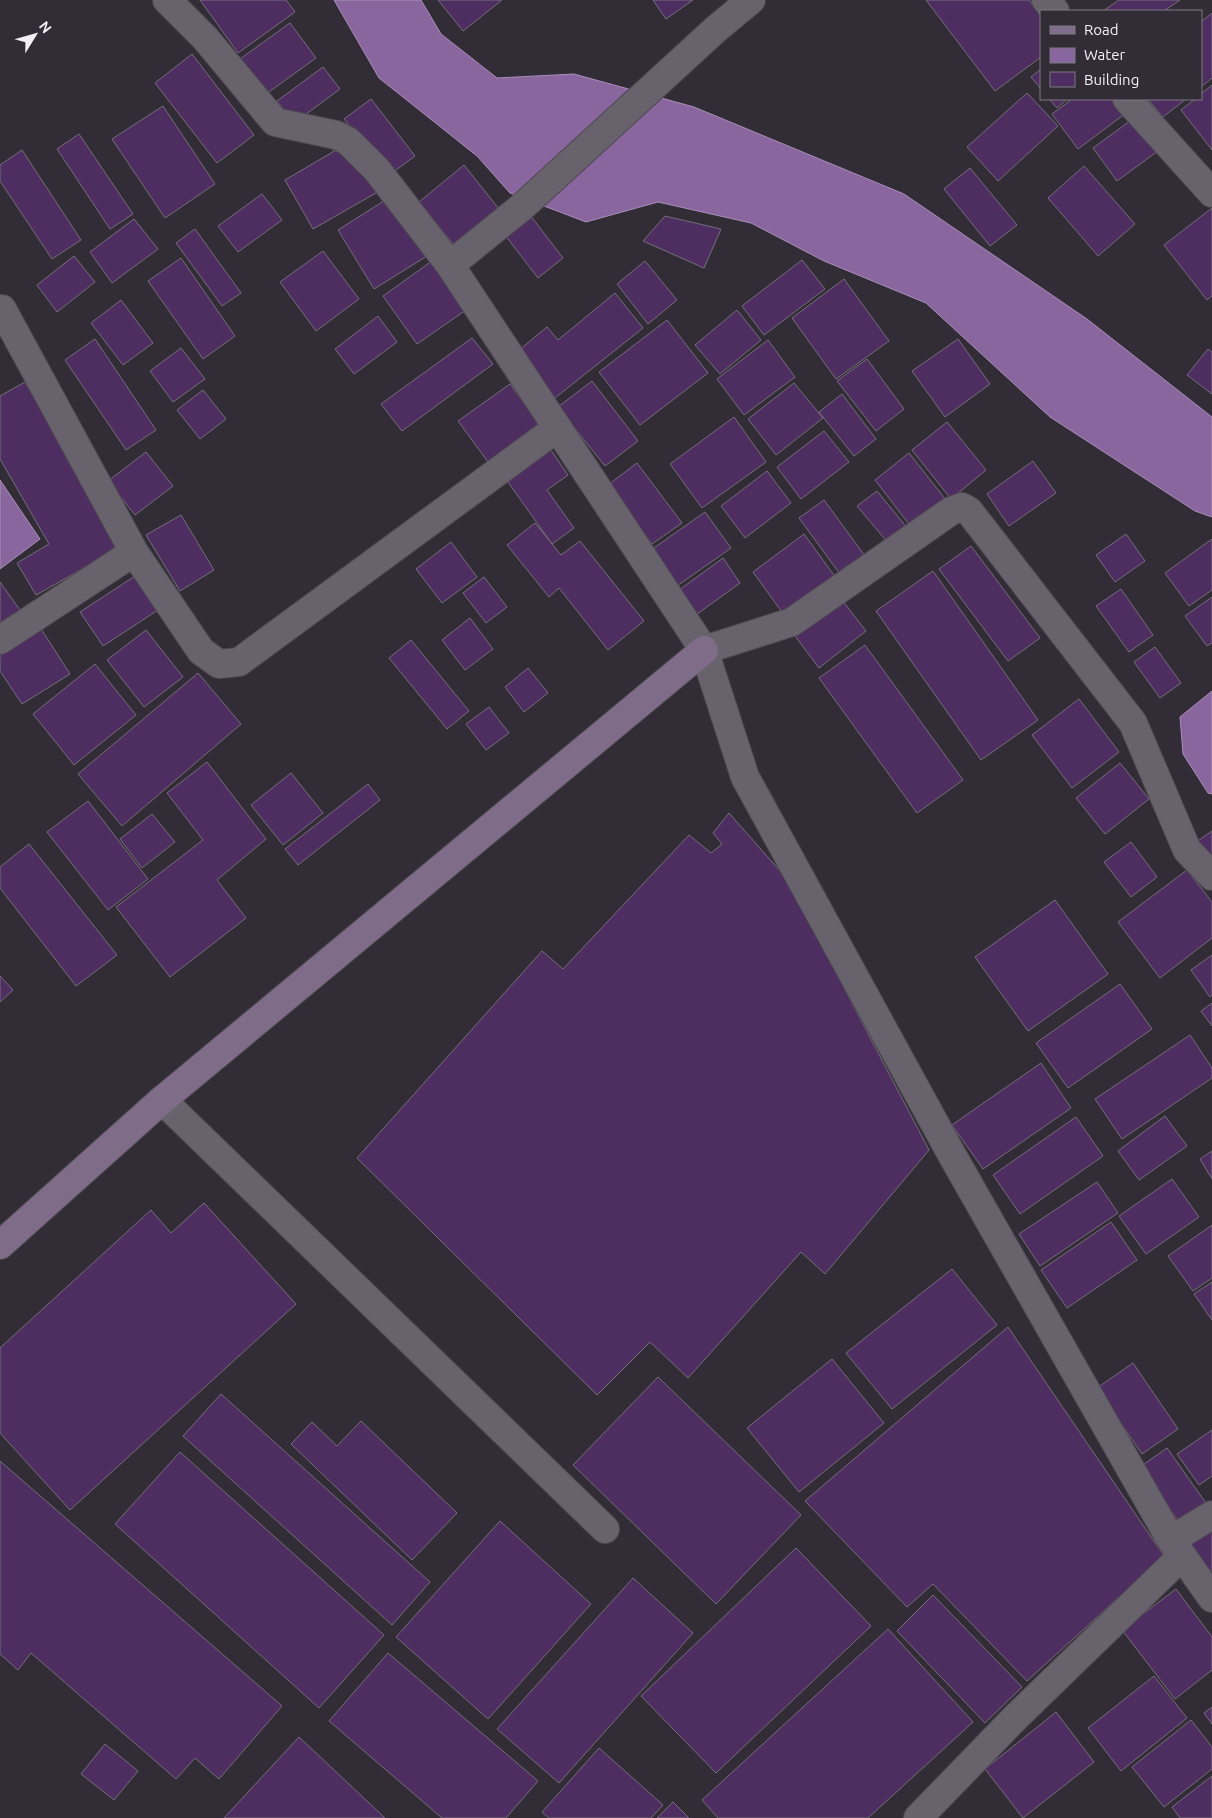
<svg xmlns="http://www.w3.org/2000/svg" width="1212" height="1818" font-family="Ubuntu,sans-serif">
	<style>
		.water { fill: #89669e; stroke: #a98fb8 }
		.building { fill: #4e2d61; stroke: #756f7a }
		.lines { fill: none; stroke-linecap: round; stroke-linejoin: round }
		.street-casing { stroke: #4d4950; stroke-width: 30 }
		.secondary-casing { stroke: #4d4950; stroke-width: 30 }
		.street { stroke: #68626c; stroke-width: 28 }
		.secondary { stroke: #7e6c88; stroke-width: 28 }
	</style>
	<rect width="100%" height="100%" fill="#312c35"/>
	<path class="water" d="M 334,0 L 421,0 L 441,34 L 497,78 L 574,74 L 694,107 L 904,194 L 1087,319 L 1212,417 L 1212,517 L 1195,511 L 1050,417 L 926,303 L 824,261 L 751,223 L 658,202 L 586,222 L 510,193 L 477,156 L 379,78 Z
		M 0,480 L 40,539 L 0,569 Z
		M 1212,691 L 1212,794 L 1208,793 L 1183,754 L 1180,717 Z"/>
	<path class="building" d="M 200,0 L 286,0 L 295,12 L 238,53 Z
		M 438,0 L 502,0 L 463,31 Z
		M 653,0 L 693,0 L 666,19 Z
		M 926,0 L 1029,0 L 1041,16 L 1041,57 L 995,91 Z
		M 1119,0 L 1180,0 L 1164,11 L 1103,11 Z
		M 1212,13 L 1212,78 L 1201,87 L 1201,22 Z
		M 290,23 L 316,58 L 266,94 L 240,59 Z
		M 192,54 L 254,135 L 217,163 L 155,83 Z
		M 323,67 L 340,89 L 294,123 L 277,101 Z
		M 1041,69 L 1041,89 L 1031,77 Z
		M 1212,85 L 1212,150 L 1181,110 L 1195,99 L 1201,99 L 1201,94 Z
		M 1027,93 L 1058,126 L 998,181 L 967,147 Z
		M 371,99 L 415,156 L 388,176 L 344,119 Z
		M 1049,99 L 1067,99 L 1057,108 Z
		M 1072,99 L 1115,99 L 1126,113 L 1078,149 L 1052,114 Z
		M 1148,99 L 1186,99 L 1163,117 Z
		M 163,106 L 215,184 L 165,218 L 112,139 Z
		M 1138,115 L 1162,148 L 1117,181 L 1093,148 Z
		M 79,134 L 133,214 L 110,229 L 57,149 Z
		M 348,143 L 376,193 L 313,229 L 285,180 Z
		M 22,150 L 81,240 L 52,259 L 0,181 L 0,165 Z
		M 464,165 L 503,214 L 458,250 L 419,202 Z
		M 1084,166 L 1135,224 L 1098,256 L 1048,198 Z
		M 970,168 L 1017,225 L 990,246 L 944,189 Z
		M 262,194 L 282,220 L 238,252 L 218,226 Z
		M 390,197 L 427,256 L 374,289 L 338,230 Z
		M 1212,208 L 1212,296 L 1207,300 L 1164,245 Z
		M 530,215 L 563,258 L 538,278 L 505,235 Z
		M 665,216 L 721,229 L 704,268 L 643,241 Z
		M 134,219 L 158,249 L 112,283 L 90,252 Z
		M 195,229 L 241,293 L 222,306 L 176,243 Z
		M 323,251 L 359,299 L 316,331 L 280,282 Z
		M 74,256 L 95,282 L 57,312 L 37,285 Z
		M 181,258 L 235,336 L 203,359 L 148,281 Z
		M 802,260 L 825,289 L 764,335 L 742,306 Z
		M 432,261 L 466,310 L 417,344 L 383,296 Z
		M 645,261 L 677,300 L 648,324 L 617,284 Z
		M 844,279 L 889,341 L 836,379 L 792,318 Z
		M 615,293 L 643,328 L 555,398 L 518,351 L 547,327 L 558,340 Z
		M 121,300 L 153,343 L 123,365 L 91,323 Z
		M 737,310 L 761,340 L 720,374 L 695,345 Z
		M 378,316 L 397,342 L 354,374 L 335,349 Z
		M 667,320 L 708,373 L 640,425 L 599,372 Z
		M 472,338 L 493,364 L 402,431 L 381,404 Z
		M 95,339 L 156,430 L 126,450 L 65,360 Z
		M 958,339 L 990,384 L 945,417 L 912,371 Z
		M 768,340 L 795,377 L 744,415 L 717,379 Z
		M 181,348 L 205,379 L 173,402 L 150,371 Z
		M 1208,349 L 1212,352 L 1212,394 L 1187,375 Z
		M 867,359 L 904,409 L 876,431 L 837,381 Z
		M 592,381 L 638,441 L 605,466 L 558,407 Z
		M 25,382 L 121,547 L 36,595 L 17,563 L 49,544 L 0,459 L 0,396 Z
		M 794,383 L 823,418 L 776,455 L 748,419 Z
		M 510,384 L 543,429 L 491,466 L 458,421 Z
		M 203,390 L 226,419 L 200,439 L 177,410 Z
		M 842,394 L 876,439 L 854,456 L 819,412 Z
		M 734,417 L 766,462 L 702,508 L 670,464 Z
		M 947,422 L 986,470 L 951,499 L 912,450 Z
		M 824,431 L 849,462 L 801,499 L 777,467 Z
		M 546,443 L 568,475 L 547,490 L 574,528 L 552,544 L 503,475 Z
		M 146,452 L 173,486 L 135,515 L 108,481 Z
		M 909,453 L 946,500 L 912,528 L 875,480 Z
		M 1033,461 L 1056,493 L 1009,526 L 987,494 Z
		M 637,463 L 682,523 L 652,544 L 608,485 Z
		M 767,471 L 791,503 L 745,538 L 721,506 Z
		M 877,491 L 908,529 L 889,544 L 857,506 Z
		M 824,500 L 865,556 L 840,574 L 799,518 Z
		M 705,512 L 731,548 L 677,586 L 651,550 Z
		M 181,515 L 214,570 L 180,591 L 146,535 Z
		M 535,523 L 561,555 L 580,541 L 644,621 L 608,650 L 559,588 L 549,597 L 507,545 Z
		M 804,534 L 836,578 L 784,615 L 753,572 Z
		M 1126,534 L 1145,561 L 1115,582 L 1096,555 Z
		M 1212,539 L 1212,590 L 1189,606 L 1165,573 Z
		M 451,542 L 477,577 L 442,603 L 416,569 Z
		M 971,546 L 1040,638 L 1008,661 L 939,569 Z
		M 723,558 L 740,583 L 693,617 L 675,593 Z
		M 933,571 L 1038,720 L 981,760 L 876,611 Z
		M 135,576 L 158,610 L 103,646 L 80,612 Z
		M 484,577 L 507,607 L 486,623 L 463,593 Z
		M 0,582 L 20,610 L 0,625 Z
		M 1121,589 L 1153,635 L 1129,652 L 1096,606 Z
		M 1212,597 L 1212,643 L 1207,646 L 1185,616 Z
		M 842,600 L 866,631 L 819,668 L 795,636 Z
		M 470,618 L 493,649 L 465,670 L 442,640 Z
		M 36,621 L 70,674 L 22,704 L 0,671 L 0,645 Z
		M 146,630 L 183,677 L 144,707 L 107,660 Z
		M 411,640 L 469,711 L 447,729 L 389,658 Z
		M 865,645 L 963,780 L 917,813 L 819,678 Z
		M 1155,647 L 1181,683 L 1160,698 L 1134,662 Z
		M 95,664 L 136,715 L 74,765 L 33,714 Z
		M 528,668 L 548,693 L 524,712 L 505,687 Z
		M 198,673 L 241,724 L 122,826 L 78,774 Z
		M 1079,699 L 1119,752 L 1072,788 L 1032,735 Z
		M 489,707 L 509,733 L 486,750 L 466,724 Z
		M 207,762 L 266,839 L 217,880 L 246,918 L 170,977 L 116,907 L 203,840 L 167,793 Z
		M 1120,763 L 1149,799 L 1105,834 L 1076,798 Z
		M 291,773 L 323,813 L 283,845 L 251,805 Z
		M 368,784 L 380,800 L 298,865 L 285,849 Z
		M 88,801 L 148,879 L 108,910 L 47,832 Z
		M 729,813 L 787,879 L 929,1150 L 825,1274 L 801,1252 L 688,1378 L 650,1342 L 597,1395 L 357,1158 L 542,951 L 563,969 L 689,835 L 711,853 L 722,844 L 713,833 Z
		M 152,814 L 175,842 L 142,868 L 120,839 Z
		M 1212,831 L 1212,865 L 1195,843 Z
		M 1131,842 L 1157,877 L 1131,897 L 1104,862 Z
		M 29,844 L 117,955 L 76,986 L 0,888 L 0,867 Z
		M 1187,870 L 1212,902 L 1212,938 L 1160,978 L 1118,922 Z
		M 1055,900 L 1108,974 L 1028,1031 L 975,957 Z
		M 1212,955 L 1212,995 L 1210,997 L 1191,970 Z
		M 0,976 L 13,990 L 0,1002 Z
		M 1120,984 L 1152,1029 L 1068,1088 L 1036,1043 Z
		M 1212,1003 L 1212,1026 L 1201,1011 Z
		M 1190,1035 L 1212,1068 L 1212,1078 L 1122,1139 L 1095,1099 Z
		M 1041,1063 L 1071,1108 L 983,1169 L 952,1125 Z
		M 1165,1116 L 1187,1146 L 1139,1180 L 1118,1151 Z
		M 1076,1117 L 1103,1156 L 1020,1214 L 993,1175 Z
		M 1212,1151 L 1212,1179 L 1200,1159 Z
		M 1172,1179 L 1199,1217 L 1146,1254 L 1119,1216 Z
		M 1097,1182 L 1118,1213 L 1040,1266 L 1019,1234 Z
		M 204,1203 L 296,1304 L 70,1510 L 0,1433 L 0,1348 L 151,1210 L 171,1233 Z
		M 1111,1222 L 1137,1260 L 1067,1308 L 1041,1270 Z
		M 1212,1225 L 1212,1278 L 1193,1291 L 1168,1256 Z
		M 952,1269 L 997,1325 L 892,1409 L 846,1353 Z
		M 1212,1282 L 1212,1320 L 1194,1294 Z
		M 1008,1327 L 1164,1556 L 1027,1681 L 933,1584 L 907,1607 L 805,1501 Z
		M 832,1359 L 884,1423 L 799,1492 L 747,1428 Z
		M 1133,1363 L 1178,1429 L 1142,1454 L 1097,1388 Z
		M 658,1377 L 801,1515 L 716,1604 L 573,1465 Z
		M 221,1394 L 430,1582 L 392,1625 L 183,1436 Z
		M 361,1421 L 457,1513 L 412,1560 L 291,1444 L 312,1422 L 337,1446 Z
		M 1212,1430 L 1212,1476 L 1199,1485 L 1177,1454 Z
		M 1167,1448 L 1208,1506 L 1181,1525 L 1140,1467 Z
		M 180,1452 L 384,1635 L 319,1708 L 115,1524 Z
		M 0,1461 L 282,1706 L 219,1779 L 195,1758 L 176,1779 L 31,1653 L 18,1670 L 0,1654 Z
		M 500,1521 L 591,1604 L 488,1719 L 396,1637 Z
		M 1212,1523 L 1212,1587 L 1180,1544 Z
		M 796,1548 L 871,1626 L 716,1773 L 641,1696 Z
		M 633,1578 L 693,1633 L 559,1783 L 497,1729 Z
		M 1176,1589 L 1212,1637 L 1212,1670 L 1175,1699 L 1122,1630 Z
		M 933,1595 L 1022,1687 L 985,1723 L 897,1631 Z
		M 888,1629 L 973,1722 L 868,1818 L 718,1818 L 702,1800 Z
		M 388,1653 L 538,1781 L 506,1818 L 442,1818 L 329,1721 Z
		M 1154,1676 L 1187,1718 L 1121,1771 L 1088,1728 Z
		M 1212,1707 L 1212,1724 L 1204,1713 Z
		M 1056,1712 L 1094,1762 L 1023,1818 L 985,1769 Z
		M 1191,1720 L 1212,1747 L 1212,1769 L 1164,1807 L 1132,1767 Z
		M 299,1737 L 385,1818 L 224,1818 Z
		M 105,1744 L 138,1771 L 114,1800 L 81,1774 Z
		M 599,1748 L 663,1805 L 651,1818 L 549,1818 L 542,1812 Z
		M 1212,1776 L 1212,1818 L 1180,1818 L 1172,1807 Z
		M 673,1802 L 689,1818 L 657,1818 Z"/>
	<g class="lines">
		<defs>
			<path id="street" d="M 167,0 L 205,38 L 275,122 L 336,135 L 348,141 L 377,170 L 450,265 L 704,650 L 745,777 L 952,1155 L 1171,1540 L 1212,1598
				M 1046,0 L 1055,11
				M 1127,99 L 1212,193
				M 450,265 L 523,206 L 716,29 L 751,0
				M 2,309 L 134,552
				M 0,640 L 134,552 L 201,651 L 219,664 L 239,662 L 557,428
				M 704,650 L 792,622 L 951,511 L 962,507 L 969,511 L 1133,723 L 1187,850 L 1212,876
				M 162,1100 L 605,1529
				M 1171,1540 L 1212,1515
				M 918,1818 L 1015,1718 L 1181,1557"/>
			<path id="secondary" d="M 0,1245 L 162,1100 L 704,650"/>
		</defs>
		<use href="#street" class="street-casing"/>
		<use href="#secondary" class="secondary-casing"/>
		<use href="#street" class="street"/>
		<use href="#secondary" class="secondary"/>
	</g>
	<rect x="1040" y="10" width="162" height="90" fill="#312c35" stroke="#7f7a82"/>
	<rect x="1050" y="26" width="25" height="8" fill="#7e6c88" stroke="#7f7a82"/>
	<text x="1084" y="35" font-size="15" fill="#f3eff5">Road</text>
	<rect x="1050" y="48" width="25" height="15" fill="#89669e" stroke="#7f7a82"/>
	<text x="1084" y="60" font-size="15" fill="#f3eff5">Water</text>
	<rect x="1050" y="72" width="25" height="15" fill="#4e2d61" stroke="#7f7a82"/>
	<text x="1084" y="85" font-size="15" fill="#f3eff5">Building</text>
	<g transform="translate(35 35) rotate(53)" stroke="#312c35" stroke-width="4" paint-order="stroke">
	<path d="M0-4L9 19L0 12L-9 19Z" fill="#f3eff5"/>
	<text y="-8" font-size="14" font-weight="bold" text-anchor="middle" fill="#f3eff5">N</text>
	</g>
</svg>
